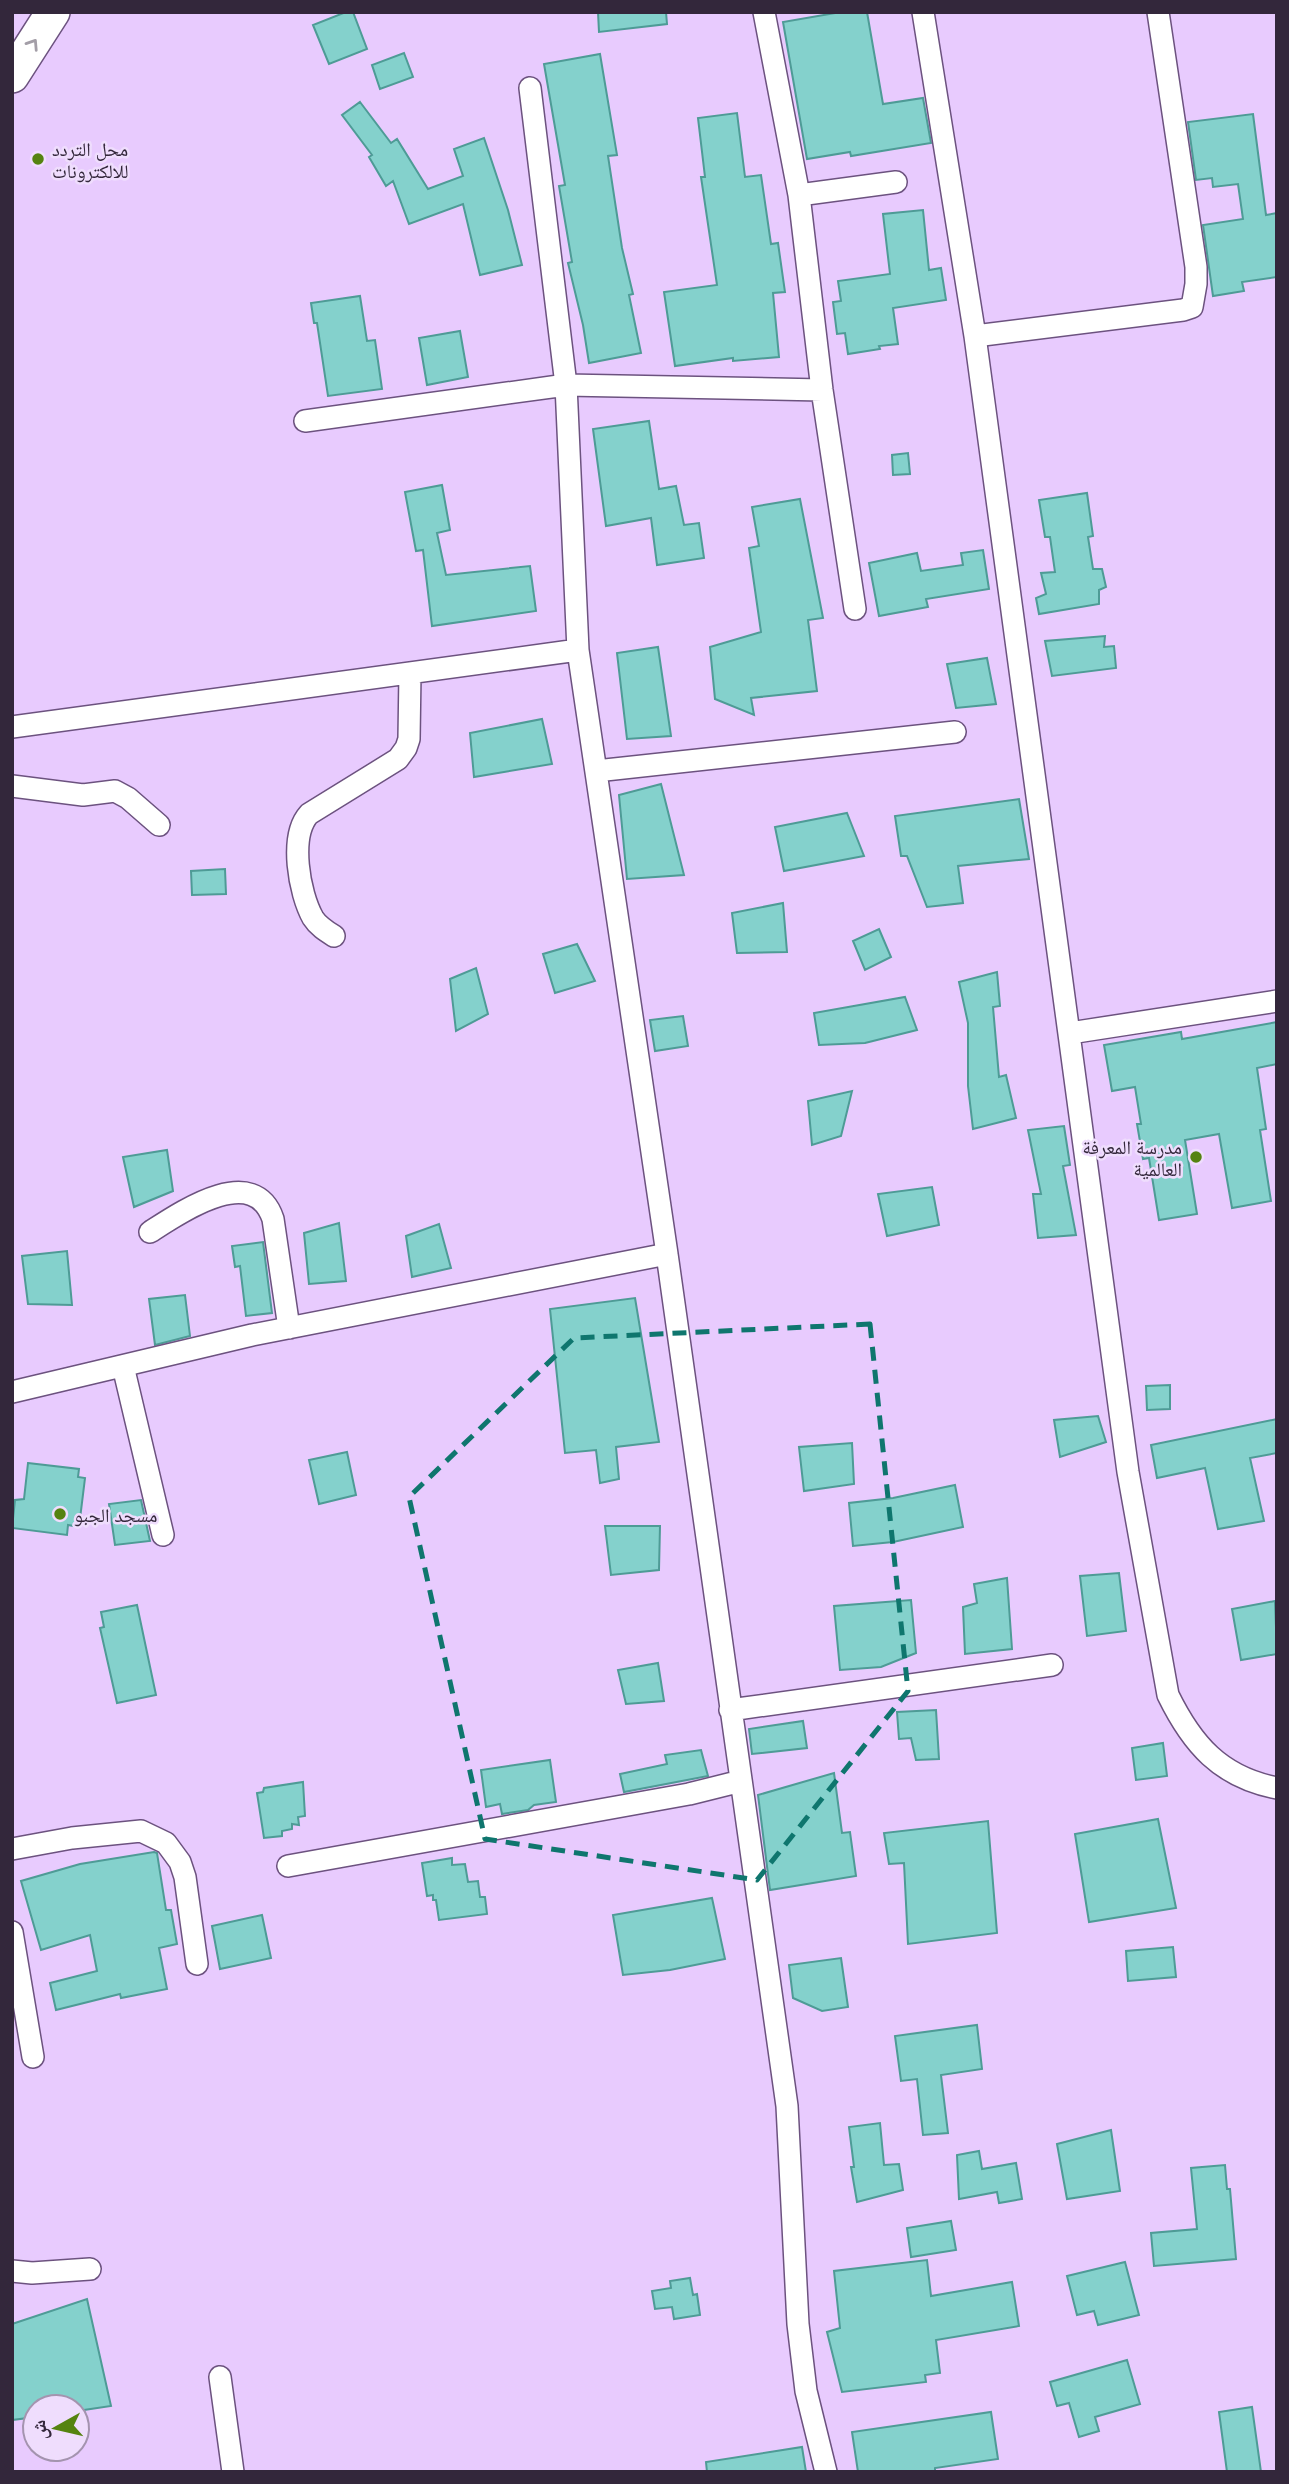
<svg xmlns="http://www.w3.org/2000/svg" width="1289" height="2484" font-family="Lato,'Noto Naskh Arabic',sans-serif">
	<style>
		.building { fill: #84d1cc; stroke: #4e9b96; stroke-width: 2 }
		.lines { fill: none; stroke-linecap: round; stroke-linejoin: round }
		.street-casing { stroke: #6c527f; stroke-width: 24 }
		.primary-casing { stroke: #6c527f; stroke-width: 36 }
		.street { stroke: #fff; stroke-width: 21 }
		.primary { stroke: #fff; stroke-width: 33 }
		.oneway { stroke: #a39ea7 }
		.marked { fill: none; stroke: #0f766e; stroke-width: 5; stroke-dasharray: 14 9; stroke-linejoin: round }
		.poi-dot { fill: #558310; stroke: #efddfd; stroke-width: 2.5 }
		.labels { text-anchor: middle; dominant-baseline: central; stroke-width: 5; stroke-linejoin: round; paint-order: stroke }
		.poi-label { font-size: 19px; fill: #33273b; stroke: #efddfd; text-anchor: start }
	</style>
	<rect width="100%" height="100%" fill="#e8cbfe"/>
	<path class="building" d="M 346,12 L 353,12 L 367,49 L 329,64 L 313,25 Z
		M 598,12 L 666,12 L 667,24 L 599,32 Z
		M 841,12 L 867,12 L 883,104 L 923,98 L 931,143 L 851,156 L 850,152 L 807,159 L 783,22 Z
		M 404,53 L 413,77 L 380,89 L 372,65 Z
		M 600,54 L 617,155 L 608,156 L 622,248 L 633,294 L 629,295 L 641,353 L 589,363 L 583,325 L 568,263 L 572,262 L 559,186 L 565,185 L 544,64 Z
		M 360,102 L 391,143 L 397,139 L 428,189 L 463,176 L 454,149 L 484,138 L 508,210 L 522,265 L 480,275 L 463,204 L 409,224 L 393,181 L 386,186 L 369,157 L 372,155 L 342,115 Z
		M 737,113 L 745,177 L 761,175 L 771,244 L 778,243 L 785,292 L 773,293 L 779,357 L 733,361 L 733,358 L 675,366 L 664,292 L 717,285 L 701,177 L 705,177 L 698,118 Z
		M 1253,114 L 1266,215 L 1277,213 L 1277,277 L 1242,282 L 1244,291 L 1213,296 L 1203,225 L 1243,219 L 1238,184 L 1213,187 L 1212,178 L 1196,180 L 1188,122 Z
		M 923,210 L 929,270 L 941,268 L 946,300 L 893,308 L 898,344 L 879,346 L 880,349 L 848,354 L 845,333 L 837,334 L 833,302 L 841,301 L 838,281 L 890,274 L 883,214 Z
		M 360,296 L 367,341 L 375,340 L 382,389 L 328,396 L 317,323 L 314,323 L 311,303 Z
		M 460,331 L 468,377 L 427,385 L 419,338 Z
		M 649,421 L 659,489 L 676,486 L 684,525 L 699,523 L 704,558 L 657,565 L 651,518 L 606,526 L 593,429 Z
		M 908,453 L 910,474 L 893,475 L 892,455 Z
		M 442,485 L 450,530 L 437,533 L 446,575 L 530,566 L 536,611 L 432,626 L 423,550 L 416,551 L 405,492 Z
		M 1087,493 L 1093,536 L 1088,537 L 1093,569 L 1102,569 L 1106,587 L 1099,590 L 1099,604 L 1039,614 L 1036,598 L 1046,594 L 1041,573 L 1055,572 L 1050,537 L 1045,537 L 1039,500 Z
		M 800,499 L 823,618 L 808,620 L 817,691 L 751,698 L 754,715 L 715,699 L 710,647 L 761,632 L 749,548 L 759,546 L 752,507 Z
		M 983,550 L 989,589 L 926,599 L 928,607 L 879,616 L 869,563 L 917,553 L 921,571 L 963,565 L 961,553 Z
		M 1105,636 L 1104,647 L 1114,646 L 1116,668 L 1052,676 L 1045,641 Z
		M 658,647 L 671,736 L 627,739 L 617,653 Z
		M 987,658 L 996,704 L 956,708 L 947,664 Z
		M 542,719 L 552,764 L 474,777 L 470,733 Z
		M 661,784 L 684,875 L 627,879 L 619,795 Z
		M 1019,799 L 1029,859 L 958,866 L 963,903 L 927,907 L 907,856 L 901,856 L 895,816 Z
		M 847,813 L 864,856 L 784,871 L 775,827 Z
		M 225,869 L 226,894 L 192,895 L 191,871 Z
		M 783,903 L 787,952 L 737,953 L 732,913 Z
		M 879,929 L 891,957 L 865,970 L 853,941 Z
		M 577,944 L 595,981 L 555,993 L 543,954 Z
		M 476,968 L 488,1014 L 456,1031 L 450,979 Z
		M 997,972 L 1000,1006 L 993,1007 L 999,1077 L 1006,1075 L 1016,1118 L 973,1129 L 968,1086 L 968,1023 L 959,982 Z
		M 905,997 L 917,1030 L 865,1043 L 819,1045 L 814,1013 Z
		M 683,1016 L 688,1046 L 655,1051 L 650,1020 Z
		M 1277,1022 L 1277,1064 L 1257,1068 L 1266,1129 L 1260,1130 L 1271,1201 L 1232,1208 L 1219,1134 L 1185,1140 L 1197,1214 L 1159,1220 L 1149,1158 L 1143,1159 L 1137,1124 L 1141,1124 L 1135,1087 L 1112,1091 L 1104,1045 L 1181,1032 L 1182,1039 Z
		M 852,1091 L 841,1136 L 812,1145 L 808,1101 Z
		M 1064,1126 L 1070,1165 L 1063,1166 L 1076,1235 L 1038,1238 L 1033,1194 L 1041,1194 L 1028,1130 Z
		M 167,1150 L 173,1191 L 134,1207 L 123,1157 Z
		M 932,1187 L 939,1225 L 887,1236 L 878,1194 Z
		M 339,1223 L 346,1281 L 309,1284 L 304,1233 Z
		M 439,1224 L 451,1268 L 412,1277 L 406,1236 Z
		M 263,1242 L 272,1313 L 246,1316 L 240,1266 L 235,1267 L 232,1246 Z
		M 67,1251 L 72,1305 L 28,1304 L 22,1256 Z
		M 185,1295 L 190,1336 L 155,1345 L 149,1299 Z
		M 635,1298 L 659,1442 L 616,1447 L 619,1479 L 600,1483 L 596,1450 L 565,1453 L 550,1309 Z
		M 1170,1385 L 1170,1409 L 1147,1410 L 1146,1386 Z
		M 1098,1416 L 1106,1442 L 1060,1457 L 1054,1420 Z
		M 1277,1419 L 1277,1453 L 1250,1458 L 1264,1521 L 1218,1529 L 1205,1468 L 1157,1478 L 1151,1445 Z
		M 852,1443 L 854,1484 L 804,1491 L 799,1447 Z
		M 347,1452 L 356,1495 L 319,1504 L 309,1460 Z
		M 28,1463 L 79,1469 L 78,1477 L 85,1478 L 79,1527 L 68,1525 L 67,1535 L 12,1528 L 15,1500 L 24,1499 Z
		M 955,1485 L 963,1527 L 893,1542 L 853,1546 L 849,1503 L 893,1498 Z
		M 141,1500 L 150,1541 L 115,1545 L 109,1504 Z
		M 605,1526 L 660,1526 L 659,1570 L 611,1575 Z
		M 1119,1573 L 1126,1631 L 1087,1636 L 1080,1576 Z
		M 1007,1578 L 1012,1649 L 965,1654 L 963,1607 L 977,1603 L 974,1584 Z
		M 911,1600 L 916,1653 L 881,1667 L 840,1670 L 834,1606 Z
		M 1275,1601 L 1277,1654 L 1241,1660 L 1232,1609 Z
		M 137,1605 L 156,1695 L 117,1703 L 100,1628 L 104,1627 L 101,1612 Z
		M 658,1663 L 664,1701 L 626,1704 L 618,1670 Z
		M 936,1710 L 939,1759 L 916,1760 L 911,1738 L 899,1739 L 897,1712 Z
		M 803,1721 L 807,1748 L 752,1754 L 749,1729 Z
		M 1163,1743 L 1167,1776 L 1136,1780 L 1132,1748 Z
		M 701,1750 L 708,1776 L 624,1792 L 620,1774 L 667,1764 L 665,1755 Z
		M 550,1760 L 556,1802 L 534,1805 L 528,1810 L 502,1814 L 500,1804 L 486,1807 L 481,1770 Z
		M 834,1773 L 842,1833 L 850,1832 L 856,1876 L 770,1890 L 758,1795 Z
		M 303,1782 L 305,1816 L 298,1817 L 299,1825 L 292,1824 L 292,1829 L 282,1831 L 282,1836 L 264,1838 L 257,1793 L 263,1792 L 264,1788 Z
		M 1158,1819 L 1176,1908 L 1089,1922 L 1075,1834 Z
		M 988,1821 L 997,1933 L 908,1944 L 904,1863 L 889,1864 L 884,1833 Z
		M 154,1852 L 157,1853 L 166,1910 L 171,1910 L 177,1944 L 159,1948 L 167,1989 L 121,1998 L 120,1994 L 56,2010 L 50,1983 L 97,1971 L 90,1935 L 41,1950 L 21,1881 L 80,1864 Z
		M 452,1858 L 452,1865 L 465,1864 L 468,1882 L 478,1881 L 480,1897 L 485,1897 L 487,1914 L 439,1920 L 436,1900 L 433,1900 L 433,1895 L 427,1896 L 422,1863 Z
		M 712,1898 L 725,1959 L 670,1970 L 623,1975 L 613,1915 Z
		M 262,1915 L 271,1958 L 220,1969 L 212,1926 Z
		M 1173,1947 L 1176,1977 L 1128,1981 L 1126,1951 Z
		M 841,1958 L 848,2007 L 822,2011 L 793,1998 L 789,1965 Z
		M 977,2025 L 982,2069 L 941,2075 L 948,2133 L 923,2135 L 917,2079 L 901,2081 L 895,2036 Z
		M 880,2123 L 884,2165 L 899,2164 L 903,2190 L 857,2202 L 851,2167 L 854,2167 L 849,2127 Z
		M 1111,2130 L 1120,2191 L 1067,2199 L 1057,2144 Z
		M 979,2151 L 982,2169 L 1016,2163 L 1022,2199 L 999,2203 L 997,2192 L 959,2199 L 957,2155 Z
		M 1225,2165 L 1227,2189 L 1230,2189 L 1236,2259 L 1154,2266 L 1151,2233 L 1197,2229 L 1191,2168 Z
		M 951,2221 L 956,2250 L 911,2257 L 907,2228 Z
		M 927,2260 L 931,2296 L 1012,2282 L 1019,2326 L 936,2340 L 940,2373 L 925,2375 L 926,2382 L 842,2392 L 827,2332 L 840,2328 L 834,2271 Z
		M 1125,2262 L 1139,2315 L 1098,2325 L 1094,2311 L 1077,2315 L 1067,2276 Z
		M 690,2278 L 693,2295 L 697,2294 L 700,2315 L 674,2319 L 672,2307 L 655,2309 L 652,2291 L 671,2288 L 670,2281 Z
		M 87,2299 L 111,2406 L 77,2411 L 77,2407 L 35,2407 L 35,2417 L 12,2420 L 12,2324 Z
		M 1127,2360 L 1140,2404 L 1095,2417 L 1099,2431 L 1079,2437 L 1069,2403 L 1057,2406 L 1050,2382 Z
		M 1252,2407 L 1261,2472 L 1227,2472 L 1219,2412 Z
		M 991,2412 L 998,2459 L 935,2468 L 935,2472 L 858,2472 L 852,2432 Z
		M 802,2447 L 806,2472 L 707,2472 L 706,2462 Z"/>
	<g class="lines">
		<defs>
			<path id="street" d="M 764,12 L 799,195
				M 923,12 L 975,336 L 1128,1472 L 1168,1695 C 1192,1744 1220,1777 1277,1788
				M 530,88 L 566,385 L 578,650 L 667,1254 L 787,2106 L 798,2324 L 806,2391 L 826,2472
				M 975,336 L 1183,310 L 1192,307 L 1196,284 L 1196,267 L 1158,12
				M 305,421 L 566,385 L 822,390
				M 855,609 L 822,390 L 799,195 L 896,182
				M 12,727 L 578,650
				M 596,771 L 955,732
				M 12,786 L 83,795 L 115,791 L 128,798 L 159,825
				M 334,936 C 326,931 318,926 313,918 C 299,893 289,836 309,814 L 398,759 L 406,748 L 409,739 L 410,673
				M 1070,1033 L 1277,1001
				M 150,1232 C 181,1212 254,1162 273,1219 L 289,1328
				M 123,1366 L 163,1535
				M 12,1392 L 252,1335 L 667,1254
				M 730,1710 L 1052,1665
				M 12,1849 L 72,1838 L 141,1831 L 166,1843 L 180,1862 L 185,1877 L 197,1964
				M 288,1866 L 689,1794 L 741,1781
				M 12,1932 L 33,2057
				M 12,2271 L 32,2273 L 90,2269
				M 220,2377 L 233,2472"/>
			<path id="primary" d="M 12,76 L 53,12"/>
		</defs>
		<use href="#street" class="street-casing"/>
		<use href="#primary" class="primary-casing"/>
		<use href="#street" class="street"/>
		<use href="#primary" class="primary"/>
	</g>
	<defs><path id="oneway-chevron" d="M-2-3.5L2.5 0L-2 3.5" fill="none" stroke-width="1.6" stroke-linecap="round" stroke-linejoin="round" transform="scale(1.75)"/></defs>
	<use class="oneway" href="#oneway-chevron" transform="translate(33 44) rotate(-57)"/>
	<path class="marked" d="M 870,1324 L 908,1691 L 757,1880 L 485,1839 L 409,1497 L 574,1338 Z"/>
	<g class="poi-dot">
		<circle cx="38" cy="159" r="7"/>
		<circle cx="1196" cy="1157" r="7"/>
		<circle cx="60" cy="1514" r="7"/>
	</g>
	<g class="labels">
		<g class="poi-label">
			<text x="52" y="148">محل التردد<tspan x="52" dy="22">للالكترونات</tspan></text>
			<text x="1182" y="1146" text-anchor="end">مدرسة المعرفة<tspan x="1182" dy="22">العالمية</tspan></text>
			<text x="74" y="1514">مسجد الجبو</text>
		</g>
	</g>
	<rect width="1289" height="2484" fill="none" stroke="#33273b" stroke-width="28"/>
	<g transform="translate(56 2428) rotate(262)"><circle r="33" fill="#efddfd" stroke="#a494af" stroke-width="2"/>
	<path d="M0-5L12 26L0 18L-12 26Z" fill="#558310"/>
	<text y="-10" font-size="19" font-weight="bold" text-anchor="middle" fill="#33273b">ش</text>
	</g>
</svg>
